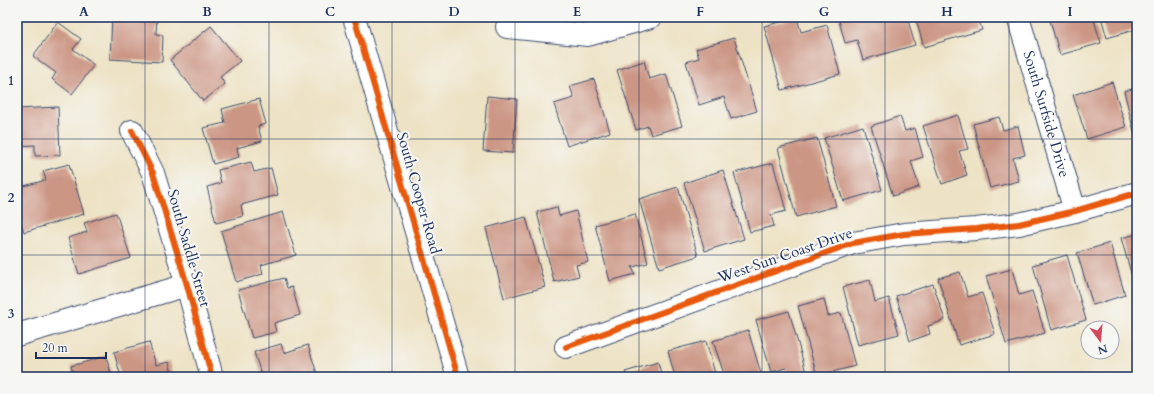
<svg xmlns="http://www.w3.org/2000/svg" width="1154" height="394" font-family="Cardo,serif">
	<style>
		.building { fill: #cc9685 }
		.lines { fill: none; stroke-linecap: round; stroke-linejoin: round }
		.minor-casing { stroke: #3a4a6d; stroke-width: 24 }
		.secondary-casing { stroke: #3a4a6d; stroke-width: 24 }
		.minor { stroke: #fff; stroke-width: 22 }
		.secondary { stroke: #fff; stroke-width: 22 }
		.cycleway-casing { stroke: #f6f6f2; stroke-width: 8 }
		.cycleway { stroke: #e8590c; stroke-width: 6 }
		.grid { fill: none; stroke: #1b2f5e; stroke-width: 1; stroke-opacity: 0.55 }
		.labels { text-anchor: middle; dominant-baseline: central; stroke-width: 4; stroke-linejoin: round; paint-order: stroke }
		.street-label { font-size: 15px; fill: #1b2f5e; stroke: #f6f6f2 }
		.neatline { fill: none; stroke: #1b2f5e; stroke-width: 1.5 }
		.grid-label { font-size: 13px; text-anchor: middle; font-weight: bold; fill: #1b2f5e }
	</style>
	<rect width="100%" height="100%" fill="#f6f6f2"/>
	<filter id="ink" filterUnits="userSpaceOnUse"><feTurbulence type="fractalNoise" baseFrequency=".025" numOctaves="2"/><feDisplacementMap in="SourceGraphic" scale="8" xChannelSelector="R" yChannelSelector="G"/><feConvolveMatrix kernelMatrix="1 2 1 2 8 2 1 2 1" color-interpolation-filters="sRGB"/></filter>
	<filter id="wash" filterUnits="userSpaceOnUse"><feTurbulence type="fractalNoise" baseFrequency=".012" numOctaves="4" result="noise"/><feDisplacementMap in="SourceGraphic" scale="16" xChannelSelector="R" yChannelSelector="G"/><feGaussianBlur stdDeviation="0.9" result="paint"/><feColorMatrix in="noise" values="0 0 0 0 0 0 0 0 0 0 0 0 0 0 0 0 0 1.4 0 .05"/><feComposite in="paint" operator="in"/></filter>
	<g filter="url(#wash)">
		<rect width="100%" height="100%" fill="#ede2c4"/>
		<g id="blocks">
			<path class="building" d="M 112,17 L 157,17 L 156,34 L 163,35 L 162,62 L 110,59 Z
				M 838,17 L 907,17 L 915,45 L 863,60 L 857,40 L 845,43 Z
				M 915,17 L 978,17 L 982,30 L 924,47 Z
				M 1049,17 L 1093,17 L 1101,43 L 1060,55 Z
				M 1101,17 L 1137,17 L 1137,29 L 1107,38 Z
				M 797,18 L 801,32 L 827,25 L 840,74 L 782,90 L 764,26 Z
				M 58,22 L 81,39 L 73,49 L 94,65 L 72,94 L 52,79 L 56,73 L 33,56 Z
				M 211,26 L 240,61 L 220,77 L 225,84 L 203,101 L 170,60 Z
				M 734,38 L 757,111 L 731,119 L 724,97 L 699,105 L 686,62 L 699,58 L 696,49 Z
				M 644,61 L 649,79 L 666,74 L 682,126 L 651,135 L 648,126 L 636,130 L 617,70 Z
				M 594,79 L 610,132 L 567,146 L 554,104 L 574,98 L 570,86 Z
				M 1112,82 L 1126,127 L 1087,139 L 1073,95 Z
				M 1137,88 L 1137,140 L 1136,140 L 1124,91 Z
				M 487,96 L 517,99 L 513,153 L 483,151 Z
				M 259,99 L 266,124 L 258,126 L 262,141 L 237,148 L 239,157 L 213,164 L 203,128 L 225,123 L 222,109 Z
				M 58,107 L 60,155 L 35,156 L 35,145 L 17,146 L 17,109 Z
				M 958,115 L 968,149 L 959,151 L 967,175 L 942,184 L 923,126 Z
				M 900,116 L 905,131 L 915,128 L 923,157 L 911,161 L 919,187 L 893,196 L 871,126 Z
				M 999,117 L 1003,130 L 1018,126 L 1025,155 L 1013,158 L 1019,181 L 990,188 L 973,124 Z
				M 863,126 L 882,190 L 843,201 L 824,138 Z
				M 817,138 L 836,206 L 796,217 L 778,148 Z
				M 251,162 L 254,172 L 271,168 L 278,195 L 241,205 L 243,216 L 216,223 L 207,187 L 221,183 L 218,170 Z
				M 773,163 L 786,211 L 771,215 L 774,226 L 750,232 L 734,173 Z
				M 69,164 L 84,214 L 24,232 L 17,207 L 17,188 L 46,180 L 43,171 Z
				M 723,170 L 744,239 L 705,251 L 684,183 Z
				M 678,187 L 698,256 L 659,268 L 639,199 Z
				M 557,207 L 559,216 L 576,211 L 588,262 L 576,265 L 579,276 L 554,282 L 537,212 Z
				M 283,212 L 296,255 L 261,265 L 263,274 L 236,282 L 221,231 Z
				M 116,213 L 131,258 L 79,274 L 68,238 L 87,232 L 84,223 Z
				M 635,214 L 648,263 L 632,267 L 635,274 L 610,281 L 595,225 Z
				M 526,217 L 545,287 L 504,298 L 486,228 Z
				M 1137,234 L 1137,294 L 1121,238 Z
				M 1110,243 L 1125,295 L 1093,305 L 1077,253 Z
				M 1067,255 L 1086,320 L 1051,330 L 1033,265 Z
				M 1012,269 L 1019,295 L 1032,291 L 1045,333 L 1006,344 L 986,276 Z
				M 960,272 L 968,297 L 982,293 L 995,334 L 959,345 L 938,278 Z
				M 284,278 L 287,288 L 292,287 L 300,315 L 274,323 L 276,332 L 252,338 L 238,290 Z
				M 870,280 L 875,302 L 889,298 L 899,334 L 858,345 L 843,287 Z
				M 933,284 L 945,320 L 928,326 L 930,334 L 910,341 L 896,296 Z
				M 824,299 L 828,316 L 841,313 L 855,366 L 817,376 L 798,306 Z
				M 789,311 L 806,372 L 789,377 L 786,368 L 771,372 L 756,320 Z
				M 748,330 L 762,377 L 725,377 L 713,341 Z
				M 706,341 L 716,377 L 675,377 L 668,351 Z
				M 149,342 L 156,365 L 169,362 L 173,377 L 121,377 L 114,352 Z
				M 281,344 L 284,353 L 308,345 L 318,377 L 262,377 L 254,352 Z
				M 106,356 L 112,377 L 74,377 L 71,366 Z
				M 658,362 L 662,377 L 627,377 L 625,372 Z"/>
		</g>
	</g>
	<g filter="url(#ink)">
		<use href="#blocks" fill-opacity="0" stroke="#3a4a6d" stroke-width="1"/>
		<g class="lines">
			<defs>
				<g id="minor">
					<path id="s1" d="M 1018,17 L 1075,211"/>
					<path d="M 507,27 L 588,35 L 651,17"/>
					<path d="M 132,131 L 153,173 L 187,285 L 212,377"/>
					<path d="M 17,335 L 187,285"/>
					<path d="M 566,347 L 853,243 L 904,234 L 976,229 L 1019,224 L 1075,211 L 1137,193"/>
				</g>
				<path id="secondary" d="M 354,17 L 458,377"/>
			</defs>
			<use href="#minor" class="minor-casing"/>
			<use href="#secondary" class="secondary-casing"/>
			<use href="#minor" class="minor"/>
			<use href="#secondary" class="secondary"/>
			<defs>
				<path id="cycleway" d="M 354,17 L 458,377
					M 132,131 L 153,173 L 187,285 L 212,377
					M 566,347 L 853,243 L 904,234 L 976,229 L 1019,224 L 1075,211 L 1137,193"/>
			</defs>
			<use href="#cycleway" class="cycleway-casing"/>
			<use href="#cycleway" class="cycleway"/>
		</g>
	</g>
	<path class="grid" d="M 145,17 L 145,377M 269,17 L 269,377M 392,17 L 392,377M 515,17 L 515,377M 639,17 L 639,377M 762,17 L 762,377M 885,17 L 885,377M 1009,17 L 1009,377M 17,139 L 1137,139M 17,255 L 1137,255"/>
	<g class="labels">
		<g class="street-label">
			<text stroke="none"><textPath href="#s1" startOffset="101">South Surfside Drive</textPath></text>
			<text transform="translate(419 193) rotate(74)">South Cooper Road</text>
			<text transform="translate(189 248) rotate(74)">South Saddle Street</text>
			<text transform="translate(785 255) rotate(-19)">West Sun Coast Drive</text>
		</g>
	</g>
	<rect width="1154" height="394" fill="none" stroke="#f6f6f2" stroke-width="44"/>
	<g transform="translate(1100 340) rotate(164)"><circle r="19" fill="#f6f6f2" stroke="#9ea6b7"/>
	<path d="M0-3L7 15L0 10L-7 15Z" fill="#d1495b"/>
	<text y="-6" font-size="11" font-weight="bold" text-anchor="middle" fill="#1b2f5e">N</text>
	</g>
	<path d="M36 352v6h70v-6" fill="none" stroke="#1b2f5e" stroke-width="2"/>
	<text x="42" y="352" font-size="12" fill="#1b2f5e" stroke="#f6f6f2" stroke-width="3" paint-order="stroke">20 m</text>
	<rect x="22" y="22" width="1110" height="350" class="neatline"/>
	<g class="grid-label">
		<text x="84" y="16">A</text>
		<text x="207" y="16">B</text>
		<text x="330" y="16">C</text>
		<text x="454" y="16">D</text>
		<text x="577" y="16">E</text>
		<text x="700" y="16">F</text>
		<text x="824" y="16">G</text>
		<text x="947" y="16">H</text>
		<text x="1070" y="16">I</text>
		<text x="11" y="85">1</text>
		<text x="11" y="202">2</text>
		<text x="11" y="318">3</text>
	</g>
</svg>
